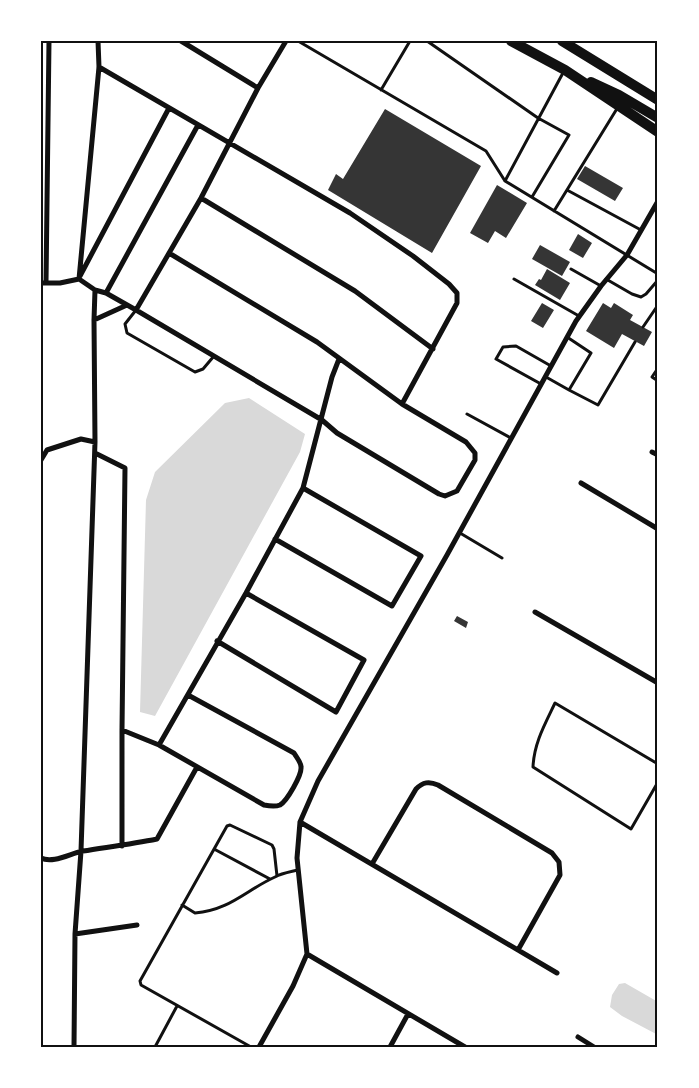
<svg xmlns="http://www.w3.org/2000/svg" width="699" height="1088" font-family="'Asap Condensed',sans-serif">
	<style>
		.water { fill: #d9d9d9 }
		.building { fill: #353535 }
		.lines { fill: none; stroke-linecap: round; stroke-linejoin: round }
		.service { stroke: #111; stroke-width: 3 }
		.minor { stroke: #111; stroke-width: 5 }
		.trunk { stroke: #111; stroke-width: 10 }
		.neatline { fill: none; stroke: #111; stroke-width: 2 }
	</style>
	<rect width="100%" height="100%" fill="#fff"/>
	<path class="water" d="M 249,398 L 305,434 L 300,452 L 155,716 L 140,712 L 146,500 L 155,472 L 225,403 Z
		M 625,983 L 658,1002 L 658,1035 L 622,1016 L 610,1007 L 612,995 L 619,984 Z"/>
	<path class="building" d="M 385,109 L 481,166 L 432,253 L 328,190 L 336,174 L 343,179 Z
		M 585,166 L 623,188 L 615,201 L 577,179 Z
		M 497,185 L 527,203 L 506,238 L 495,231 L 488,243 L 470,233 Z
		M 578,234 L 592,243 L 583,258 L 569,250 Z
		M 540,245 L 570,262 L 562,276 L 532,259 Z
		M 547,269 L 570,283 L 560,300 L 535,285 L 539,279 L 541,280 Z
		M 542,303 L 554,310 L 543,328 L 531,321 Z
		M 603,303 L 611,308 L 614,303 L 633,315 L 630,320 L 652,332 L 644,346 L 622,334 L 614,348 L 586,331 Z
		M 457,616 L 468,622 L 466,628 L 454,621 Z"/>
	<g class="lines">
		<path class="service" d="M 298,41 L 486,151 L 505,181 L 658,274
			M 427,41 L 538,118 L 569,135 L 532,197
			M 381,90 L 410,41
			M 505,181 L 564,71
			M 567,190 L 641,230
			M 554,211 L 618,107
			M 571,269 L 601,286
			M 514,279 L 579,316
			M 606,279 L 632,294 L 641,297 L 646,294 L 658,280
			M 136,310 L 125,324 L 127,333 L 195,372 L 203,369 L 214,356
			M 643,327 L 658,305
			M 567,337 L 591,353 L 569,390 L 598,405 L 635,342
			M 658,368 L 652,377 L 658,381
			M 546,377 L 569,390
			M 541,384 L 496,359 L 503,347 L 516,346 L 551,366
			M 467,414 L 511,438
			M 460,533 L 502,558
			M 658,764 L 555,703 C 545,724 534,743 533,767 L 631,829 L 658,782
			M 214,849 L 270,879
			M 182,905 L 195,913 C 230,910 246,890 275,877 C 282,873 290,872 298,870
			M 155,1047 L 177,1006
			M 251,1047 L 141,985 L 140,981 L 227,826 L 230,825 L 272,845 L 274,849 L 277,876"/>
		<path class="minor" d="M 181,41 L 258,88
			M 99,67 L 350,213 L 413,256 L 449,284 L 457,293 L 457,303 L 402,404
			M 201,198 L 355,291 L 433,349
			M 80,276 L 169,108
			M 79,279 L 99,67 L 98,41
			M 41,283 L 60,283 L 79,279 L 95,290 L 106,293 L 136,310 L 322,420 L 337,433 L 439,494 L 445,496 L 457,491 L 475,460 L 475,453 L 466,442 L 402,404 L 317,342 L 169,253
			M 46,283 L 49,41
			M 106,293 L 198,125
			M 136,310 L 201,198 L 258,88 L 286,41
			M 94,320 L 127,305
			M 652,452 L 658,455
			M 95,453 L 125,468 L 122,730 L 122,846
			M 41,460 L 47,450 L 81,439 L 95,442
			M 581,483 L 658,529
			M 275,539 L 392,606 L 421,556 L 303,488
			M 535,612 L 658,683
			M 217,641 L 336,712 L 364,660 L 246,593
			M 122,730 L 159,745 L 264,805 C 269,806 275,807 280,805 C 287,801 302,775 301,767 C 301,762 297,758 294,753 L 188,695
			M 159,745 L 246,593 L 303,488 L 332,377 L 339,359
			M 300,822 L 557,973
			M 41,858 C 53,864 71,853 83,851 C 108,847 132,844 157,839 L 197,767
			M 372,864 L 416,789 C 423,782 429,781 438,785 L 552,853 L 559,862 L 560,875 L 518,950
			M 75,934 L 137,925
			M 307,954 L 465,1047
			M 578,1037 L 594,1047
			M 74,1047 L 75,934 L 81,851 L 95,442 L 94,320 L 95,290
			M 259,1047 L 293,986 L 307,954 L 297,858 L 300,822 L 318,781 L 447,555 L 576,321 L 601,286 L 627,255 L 658,201
			M 390,1047 L 408,1014"/>
		<path class="trunk" d="M 511,41 L 565,70 L 658,132
			M 562,41 L 658,100
			M 591,82 L 619,95 L 658,118"/>
	</g>
	<rect width="699" height="1088" fill="none" stroke="#ffffff" stroke-width="85"/>
	<rect x="42" y="42" width="614" height="1004" class="neatline"/>
</svg>
